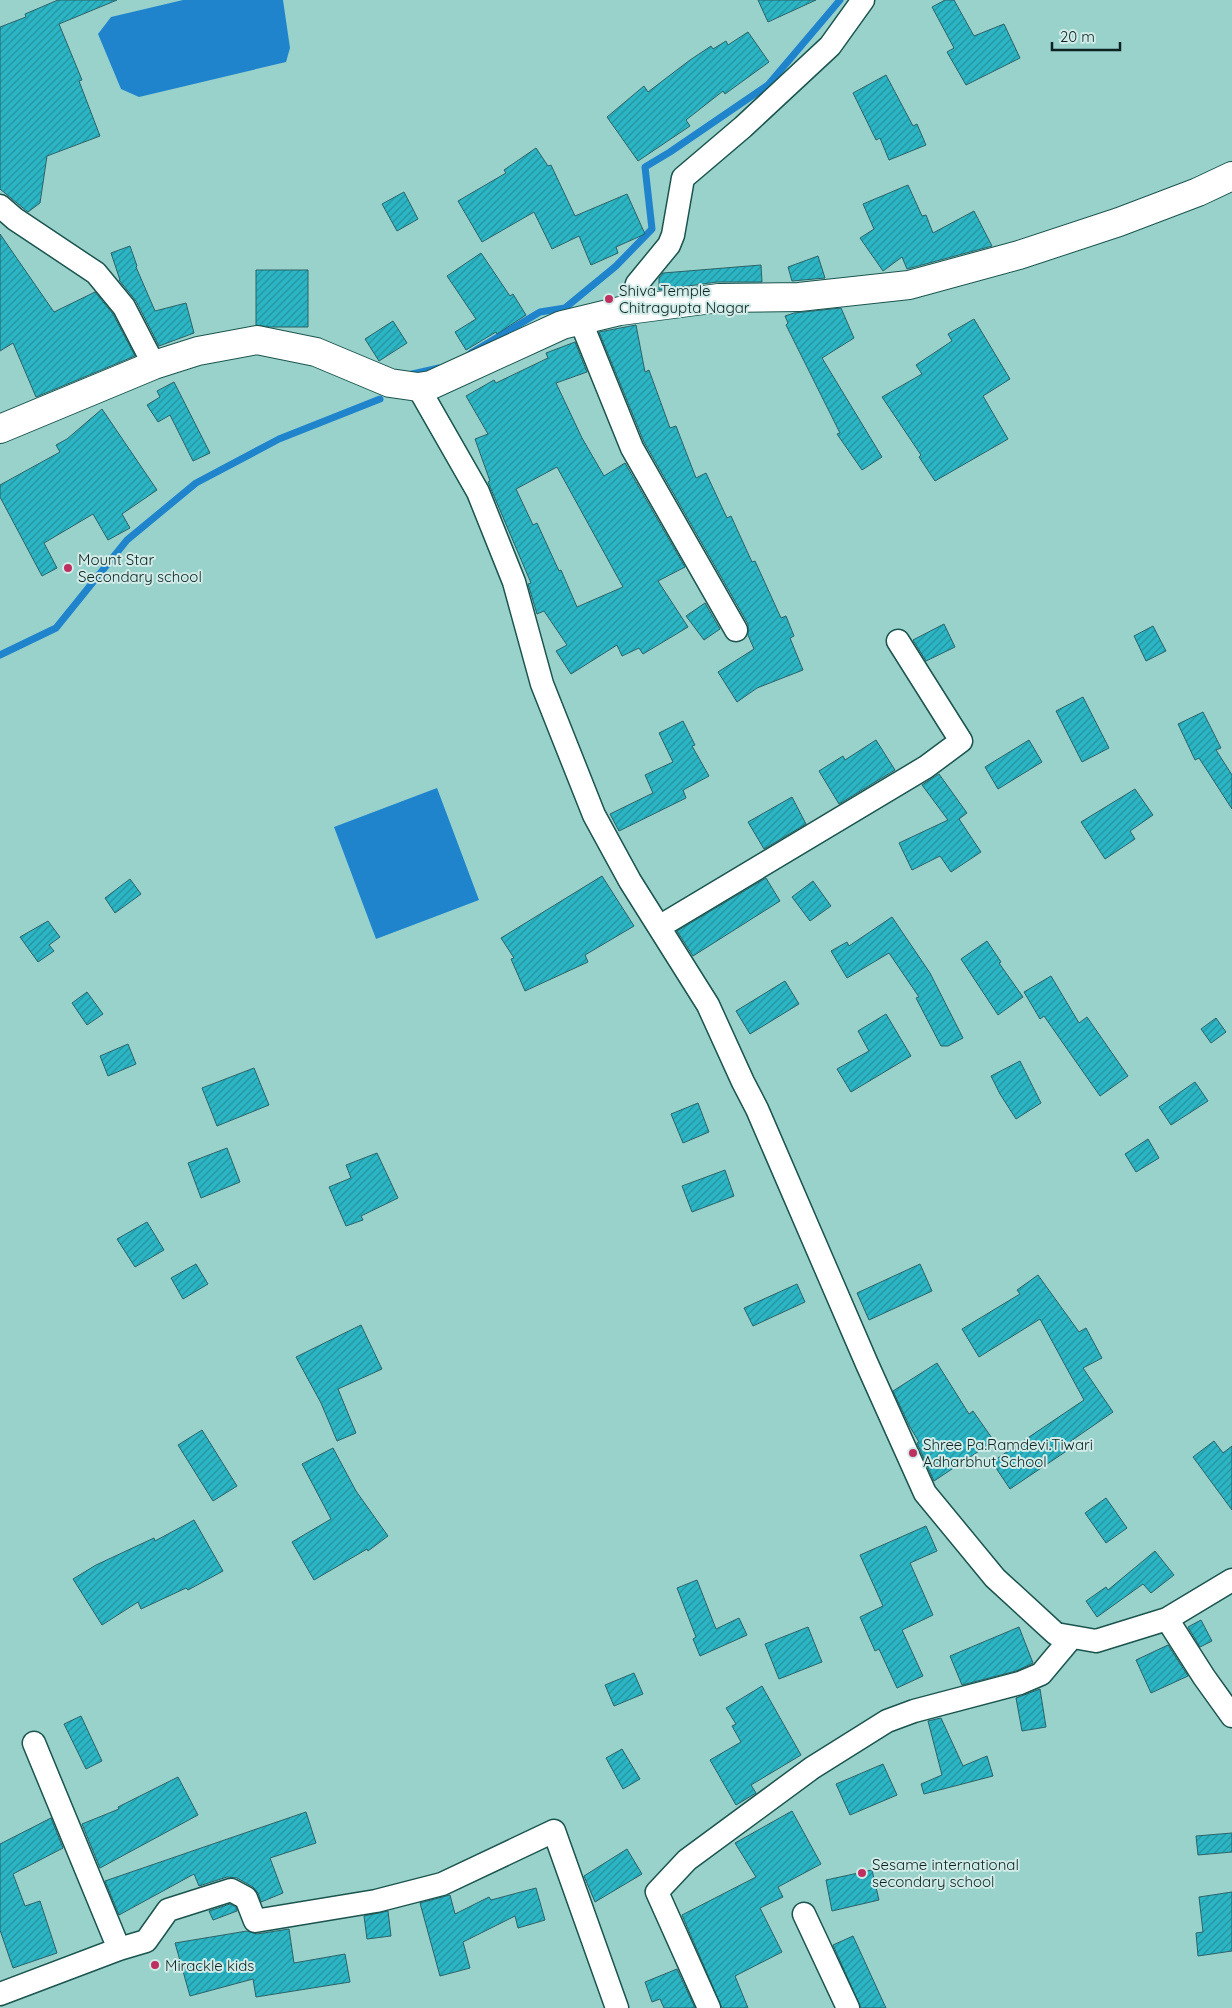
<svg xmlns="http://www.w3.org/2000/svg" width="1232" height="2008" font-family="Quicksand,sans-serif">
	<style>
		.water { fill: #1f84cc }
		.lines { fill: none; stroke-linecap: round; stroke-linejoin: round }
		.stream { stroke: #1f84cc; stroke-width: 7 }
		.building { fill: url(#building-hatch); stroke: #2b6369; fill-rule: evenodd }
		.street-casing { stroke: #1b544e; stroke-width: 25 }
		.secondary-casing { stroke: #1b544e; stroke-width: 30 }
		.street { stroke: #fff; stroke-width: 22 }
		.secondary { stroke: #fff; stroke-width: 28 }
		.poi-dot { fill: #be305f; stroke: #d1ece8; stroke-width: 2 }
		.labels { text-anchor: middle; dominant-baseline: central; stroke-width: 4; stroke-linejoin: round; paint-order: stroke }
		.poi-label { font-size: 15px; fill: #0c2321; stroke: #d1ece8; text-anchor: start }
	</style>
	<defs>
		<pattern id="building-hatch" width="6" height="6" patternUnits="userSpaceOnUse" patternTransform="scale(1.25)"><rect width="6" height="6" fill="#2cb5c4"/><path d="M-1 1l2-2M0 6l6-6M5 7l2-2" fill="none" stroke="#24939f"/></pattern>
	</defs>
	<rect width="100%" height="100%" fill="#99d2cb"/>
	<path class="water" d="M 183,0 L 283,0 L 290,48 L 286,62 L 139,97 L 121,89 L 98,34 L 111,17 Z
		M 437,788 L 479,900 L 376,939 L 334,827 Z"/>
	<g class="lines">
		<path class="stream" d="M 471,353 L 540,312 L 565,308 L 616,266 L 652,229 L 645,167 L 670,152 L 768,85 L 840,0
			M 408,375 L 439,368
			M 0,655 L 56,628 L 127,540 L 196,483 L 279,439 L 380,399"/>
	</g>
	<path class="building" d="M 58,0 L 117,0 L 59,24 L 82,80 L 79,81 L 100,136 L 47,156 L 40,203 L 28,212 L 0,189 L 0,27 L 26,17 L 25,14 Z
		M 758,0 L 816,0 L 768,22 Z
		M 945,0 L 954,0 L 974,36 L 1004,24 L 1020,58 L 966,85 L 947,52 L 954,48 L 932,7 Z
		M 748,32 L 769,62 L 725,94 L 723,91 L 686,120 L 690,126 L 638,161 L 607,117 L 644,86 L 648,92 L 690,60 L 711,46 L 713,49 L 726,41 L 728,45 Z
		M 886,75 L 913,126 L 917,124 L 926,145 L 889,160 L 880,138 L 876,140 L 853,93 Z
		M 536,148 L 548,166 L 551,165 L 575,216 L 627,194 L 645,234 L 616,247 L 618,253 L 591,265 L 579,236 L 552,249 L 534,212 L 482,242 L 458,201 L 506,173 L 504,170 Z
		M 908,185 L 922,216 L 926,215 L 933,233 L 974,211 L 992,246 L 907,269 L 902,257 L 883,271 L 860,238 L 874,229 L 863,204 Z
		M 404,192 L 418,219 L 397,231 L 382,204 Z
		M 0,234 L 54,312 L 95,292 L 113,314 L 135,356 L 36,397 L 13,343 L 0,351 Z
		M 130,246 L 137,266 L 136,267 L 155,311 L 186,303 L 194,333 L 159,346 L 136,301 L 119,280 L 120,280 L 111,253 Z
		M 481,253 L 510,296 L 513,294 L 526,315 L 497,334 L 496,332 L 466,350 L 455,332 L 476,319 L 447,276 Z
		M 818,256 L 825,278 L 792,281 L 788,267 Z
		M 761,265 L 762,282 L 717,282 L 659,290 L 659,278 L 663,273 Z
		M 256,270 L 308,270 L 308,327 L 270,327 L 256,325 Z
		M 841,308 L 854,338 L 822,358 L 882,457 L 862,470 L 837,434 L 840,433 L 786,325 L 788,323 L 785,316 L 794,313 Z
		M 974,319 L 1010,379 L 983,396 L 1008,439 L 935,481 L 919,457 L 921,455 L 882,397 L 922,374 L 916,365 L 952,341 L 948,334 Z
		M 393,321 L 407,343 L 379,361 L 365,339 Z
		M 636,325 L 645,372 L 649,370 L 670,428 L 676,426 L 696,478 L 706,473 L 727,518 L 731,516 L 752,562 L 755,561 L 781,618 L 786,616 L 794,636 L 790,638 L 803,670 L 757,688 L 737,702 L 718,672 L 754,649 L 748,635 L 748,624 L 644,442 L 599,332 Z
		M 575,342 L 587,372 L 556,383 L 582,438 L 604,476 L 625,463 L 685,567 L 658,581 L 688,627 L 643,654 L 639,648 L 622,656 L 617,645 L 571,674 L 556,651 L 567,645 L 544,611 L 537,614 L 528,584 L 531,583 L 488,482 L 490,481 L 475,439 L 488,434 L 466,396 L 494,380 L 496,383 L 548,358 L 546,353 ZM 557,467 L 623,587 L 577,607 L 561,570 L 559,571 L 537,523 L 533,525 L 516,489 Z
		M 174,382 L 210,453 L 193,461 L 170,415 L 158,422 L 147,405 L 160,397 L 157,391 Z
		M 102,409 L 157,490 L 122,514 L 130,528 L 108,540 L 93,514 L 44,543 L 57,568 L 42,576 L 0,497 L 0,485 L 60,452 L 56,445 L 67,439 Z
		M 705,603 L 720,629 L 704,640 L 686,616 Z
		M 944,624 L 955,647 L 926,661 L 913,640 Z
		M 1153,626 L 1166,651 L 1146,661 L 1134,636 Z
		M 1083,697 L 1109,748 L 1082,762 L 1056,711 Z
		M 1203,712 L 1221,748 L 1216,750 L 1232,775 L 1232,809 L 1199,758 L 1195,760 L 1178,724 Z
		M 683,721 L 695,745 L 692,746 L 709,776 L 683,790 L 686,798 L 619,831 L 610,814 L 653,793 L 645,775 L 673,762 L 659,733 Z
		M 876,740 L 895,770 L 839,804 L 819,771 L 843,756 L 845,760 Z
		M 1029,740 L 1042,762 L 998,789 L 985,767 Z
		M 939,774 L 967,813 L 959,819 L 981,852 L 951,872 L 940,856 L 912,870 L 899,843 L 948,820 L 922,785 Z
		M 1135,789 L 1153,815 L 1130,831 L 1135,839 L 1105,859 L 1081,822 Z
		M 792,797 L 806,824 L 764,849 L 748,822 Z
		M 602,876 L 634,926 L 585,955 L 588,962 L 525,991 L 511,959 L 514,958 L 501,938 Z
		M 766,878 L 780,901 L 693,956 L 677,931 Z
		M 130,879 L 141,894 L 115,913 L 105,898 Z
		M 813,881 L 831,906 L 810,921 L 792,897 Z
		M 892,917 L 930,973 L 963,1038 L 948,1046 L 941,1046 L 916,998 L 919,997 L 889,953 L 847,978 L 831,951 L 847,942 L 849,946 Z
		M 48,921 L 60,937 L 49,945 L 54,951 L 38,962 L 20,937 Z
		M 987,941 L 1001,962 L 999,963 L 1023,997 L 998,1015 L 961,959 Z
		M 1051,976 L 1079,1023 L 1087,1017 L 1128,1076 L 1100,1096 L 1044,1016 L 1040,1019 L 1024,992 Z
		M 785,981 L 799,1004 L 750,1034 L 736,1011 Z
		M 87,992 L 103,1014 L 87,1025 L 72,1003 Z
		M 886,1014 L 911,1056 L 851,1092 L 837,1069 L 869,1051 L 858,1031 Z
		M 1216,1018 L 1226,1032 L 1211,1043 L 1201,1029 Z
		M 128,1044 L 136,1064 L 108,1076 L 100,1056 Z
		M 1020,1061 L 1041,1103 L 1016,1119 L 1000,1094 L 991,1076 Z
		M 254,1068 L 269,1105 L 217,1126 L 202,1088 Z
		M 1195,1082 L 1208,1101 L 1171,1125 L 1159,1107 Z
		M 698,1103 L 709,1132 L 683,1143 L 671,1114 Z
		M 1148,1139 L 1159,1158 L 1136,1172 L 1125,1154 Z
		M 227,1148 L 240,1182 L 201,1198 L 188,1163 Z
		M 377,1153 L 398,1198 L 361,1216 L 363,1220 L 346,1226 L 329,1187 L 351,1178 L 346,1165 Z
		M 725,1170 L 734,1196 L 692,1212 L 682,1186 Z
		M 147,1222 L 164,1250 L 135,1267 L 117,1239 Z
		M 196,1264 L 208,1284 L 183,1299 L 171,1278 Z
		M 920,1264 L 932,1291 L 869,1320 L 857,1293 Z
		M 1038,1275 L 1079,1332 L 1086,1328 L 1102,1358 L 1083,1368 L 1113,1412 L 1068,1443 L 1071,1448 L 1010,1489 L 992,1462 L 1084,1400 L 1040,1319 L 979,1357 L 962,1329 L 1020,1294 L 1017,1290 Z
		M 797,1284 L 805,1302 L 753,1326 L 744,1308 Z
		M 361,1325 L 382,1369 L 338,1389 L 356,1433 L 337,1441 L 321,1403 L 296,1357 Z
		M 937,1363 L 969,1414 L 973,1411 L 994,1441 L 934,1481 L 917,1443 L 919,1442 L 910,1427 L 893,1391 Z
		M 202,1430 L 237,1486 L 213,1501 L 178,1445 Z
		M 1214,1441 L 1223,1453 L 1232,1446 L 1232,1510 L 1193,1457 Z
		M 333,1448 L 356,1491 L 388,1536 L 368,1551 L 367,1549 L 314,1580 L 292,1542 L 331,1519 L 302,1464 Z
		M 1106,1498 L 1127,1528 L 1106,1543 L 1085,1513 Z
		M 194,1520 L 223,1571 L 188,1590 L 186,1588 L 141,1609 L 138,1602 L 102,1625 L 73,1579 L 96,1565 L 154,1538 L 155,1541 Z
		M 926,1526 L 937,1551 L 910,1563 L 933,1615 L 902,1630 L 923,1676 L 897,1688 L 879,1649 L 875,1651 L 860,1617 L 883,1606 L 860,1555 Z
		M 1155,1551 L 1174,1575 L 1151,1593 L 1143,1584 L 1097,1617 L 1086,1601 L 1106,1587 L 1108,1590 Z
		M 697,1580 L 716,1629 L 739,1618 L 747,1635 L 700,1656 L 693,1639 L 696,1637 L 677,1588 Z
		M 1201,1620 L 1212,1641 L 1200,1647 L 1188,1627 Z
		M 808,1627 L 822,1662 L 779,1679 L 765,1644 Z
		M 1019,1627 L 1033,1663 L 1016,1671 L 962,1685 L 950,1656 Z
		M 1168,1645 L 1188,1676 L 1151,1693 L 1136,1660 Z
		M 634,1673 L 643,1694 L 614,1706 L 605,1685 Z
		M 762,1686 L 801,1755 L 751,1785 L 756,1793 L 736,1805 L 710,1760 L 741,1742 L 732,1726 L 736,1724 L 726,1708 Z
		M 1040,1689 L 1046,1727 L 1022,1731 L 1016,1698 Z
		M 81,1716 L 102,1761 L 86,1769 L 64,1724 Z
		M 941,1718 L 963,1766 L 987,1756 L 993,1776 L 924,1794 L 921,1784 L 942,1775 L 928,1721 Z
		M 622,1749 L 640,1779 L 623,1789 L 606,1758 Z
		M 883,1764 L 897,1795 L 850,1815 L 836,1784 Z
		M 178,1777 L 198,1815 L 100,1868 L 82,1824 L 119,1809 L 118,1807 Z
		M 792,1811 L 821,1864 L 778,1887 L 783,1897 L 760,1908 L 782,1952 L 735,1976 L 748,2008 L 722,2008 L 682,1915 L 756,1877 L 735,1843 Z
		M 306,1812 L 316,1843 L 270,1858 L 283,1893 L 261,1902 L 258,1893 L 253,1887 L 237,1878 L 227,1877 L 199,1886 L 194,1874 L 119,1915 L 105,1881 Z
		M 51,1818 L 63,1848 L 13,1874 L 25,1906 L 40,1901 L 57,1953 L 13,1968 L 0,1930 L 0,1844 Z
		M 1232,1833 L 1232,1852 L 1198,1855 L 1196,1836 Z
		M 627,1849 L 642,1874 L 595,1902 L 584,1876 Z
		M 872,1870 L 879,1900 L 832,1911 L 826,1880 Z
		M 536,1888 L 545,1920 L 518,1928 L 515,1916 L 463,1942 L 470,1968 L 440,1976 L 420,1903 L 450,1895 L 455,1914 L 489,1897 L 491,1900 Z
		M 1232,1892 L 1232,1951 L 1198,1956 L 1196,1933 L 1203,1932 L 1199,1897 Z
		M 230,1904 L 236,1907 L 237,1911 L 213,1920 L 209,1911 Z
		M 388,1911 L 391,1936 L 367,1939 L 364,1916 Z
		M 289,1929 L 294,1963 L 345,1954 L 350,1982 L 256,1997 L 253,1979 L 190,1996 L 175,1943 L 247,1931 L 257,1934 Z
		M 853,1936 L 886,2008 L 861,2008 L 833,1945 Z
		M 677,1969 L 695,2008 L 664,2008 L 660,1999 L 652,2002 L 645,1982 Z"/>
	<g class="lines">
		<defs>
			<path id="street" d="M 0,206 L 15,219 L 96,273 L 124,307 L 154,365
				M 629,310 L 637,284 L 669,245 L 673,235 L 683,178 L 743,127 L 830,46 L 863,0
				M 581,322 L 632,448 L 736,630
				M 418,387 L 478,492 L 514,582 L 542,684 L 594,815 L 630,881 L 708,1005 L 743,1082 L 757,1109 L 867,1364 L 925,1493 L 995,1578 L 1056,1634 L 1096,1641 L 1167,1619 L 1232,1580
				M 659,927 L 926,767 L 961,741 L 898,641
				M 1167,1619 L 1204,1677 L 1232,1716
				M 34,1743 L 119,1949
				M 804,1914 L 848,2008
				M 0,1994 L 119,1949 L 146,1941 L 168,1910 L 231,1890 L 246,1898 L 255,1921 L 376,1901 L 442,1884 L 554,1831 L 617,2008
				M 709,2008 L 657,1892 L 687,1860 L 812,1768 L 887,1721 L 914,1711 L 1020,1683 L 1041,1674 L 1072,1637"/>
			<path id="secondary" d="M 0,429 L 154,365 L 198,351 L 257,340 L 316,352 L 390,383 L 418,387 L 431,385 L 562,325 L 620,311 L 719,298 L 799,297 L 909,285 L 1019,255 L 1119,222 L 1198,192 L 1232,176"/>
		</defs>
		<use href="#street" class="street-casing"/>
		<use href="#secondary" class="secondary-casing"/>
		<use href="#street" class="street"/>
		<use href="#secondary" class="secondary"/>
	</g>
	<g class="poi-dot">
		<circle cx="609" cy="299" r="5"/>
		<circle cx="68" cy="568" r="5"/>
		<circle cx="913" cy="1453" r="5"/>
		<circle cx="862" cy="1873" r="5"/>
		<circle cx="155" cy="1965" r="5"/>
	</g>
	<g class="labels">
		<g class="poi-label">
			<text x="619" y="290">Shiva Temple<tspan x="619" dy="17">Chitragupta Nagar</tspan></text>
			<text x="78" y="559">Mount Star<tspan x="78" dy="17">Secondary school</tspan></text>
			<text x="923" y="1444">Shree Pa.Ramdevi.Tiwari<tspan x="923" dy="17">Adharbhut School</tspan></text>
			<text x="872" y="1864">Sesame international<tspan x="872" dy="17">secondary school</tspan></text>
			<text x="165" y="1965">Mirackle kids</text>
		</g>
	</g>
	<path d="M1052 42v8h68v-8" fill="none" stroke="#0c2321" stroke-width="2.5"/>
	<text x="1060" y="42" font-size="15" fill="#0c2321" stroke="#d1ece8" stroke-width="4" paint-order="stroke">20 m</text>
</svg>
